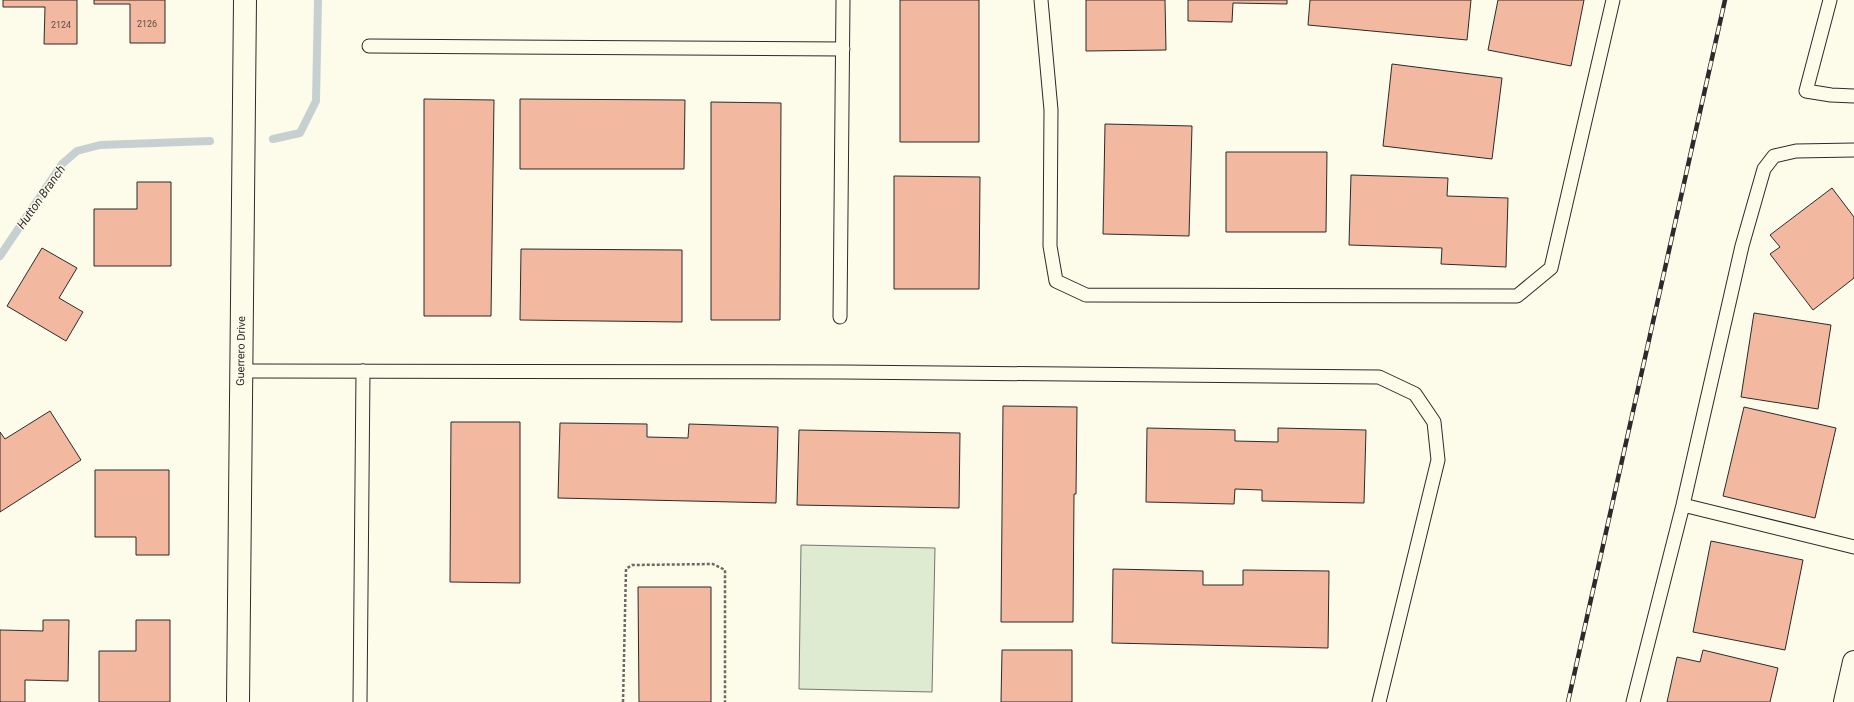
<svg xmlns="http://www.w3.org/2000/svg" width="1854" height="702" font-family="Roboto,sans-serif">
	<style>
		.green { fill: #deebd1; stroke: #74746e }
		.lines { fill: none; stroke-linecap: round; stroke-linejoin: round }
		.stream { stroke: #c7d0d0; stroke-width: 8 }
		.building { fill: #f2b8a0; stroke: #2b2b2b }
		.lane-casing { stroke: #2b2b2b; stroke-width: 15 }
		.street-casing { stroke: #2b2b2b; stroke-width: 24 }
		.path { stroke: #6a6964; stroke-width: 2.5; stroke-dasharray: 3 2; stroke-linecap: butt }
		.lane { stroke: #fdfbea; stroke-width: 13 }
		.street { stroke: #fdfbea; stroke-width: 22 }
		.rail-casing { stroke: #2b2b2b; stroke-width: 4.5 }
		.rail { stroke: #fdfbea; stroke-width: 3; stroke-dasharray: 9; stroke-linecap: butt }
		.labels { text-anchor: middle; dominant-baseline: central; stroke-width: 3; stroke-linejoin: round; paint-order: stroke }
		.number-label { font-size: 9px; fill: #5d4e48 }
		.street-label { font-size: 11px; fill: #2b2b2b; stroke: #fdfbea }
		.water-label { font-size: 12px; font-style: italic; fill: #2b2b2b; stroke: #fdfbea }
	</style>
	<rect width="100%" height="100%" fill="#fdfbea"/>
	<path class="green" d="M 801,545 L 935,548 L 932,692 L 799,689 Z"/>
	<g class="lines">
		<path class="stream" d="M 273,139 L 300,133 L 316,101 L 318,0
			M 0,256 L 62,164 L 77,151 L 100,145 L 210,141"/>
	</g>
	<path class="building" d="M 3,0 L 77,0 L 77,44 L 44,44 L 45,7 L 3,7 Z
		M 94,0 L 165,0 L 165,43 L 130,43 L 130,4 L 94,4 Z
		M 900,0 L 979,0 L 979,142 L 900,142 Z
		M 1086,0 L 1165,0 L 1166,50 L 1086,51 Z
		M 1188,0 L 1287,0 L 1287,4 L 1233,3 L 1232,22 L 1188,21 Z
		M 1310,0 L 1471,0 L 1467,40 L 1308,25 Z
		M 1498,0 L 1584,0 L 1571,66 L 1488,50 Z
		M 1392,64 L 1502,78 L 1492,159 L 1383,146 Z
		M 424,99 L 494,100 L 491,316 L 424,316 Z
		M 520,99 L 685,100 L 684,169 L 520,169 Z
		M 711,102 L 781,103 L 780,320 L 711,320 Z
		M 1105,124 L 1192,126 L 1189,236 L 1103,234 Z
		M 1226,152 L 1327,152 L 1326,232 L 1226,232 Z
		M 1351,175 L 1448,178 L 1447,196 L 1508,198 L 1506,267 L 1441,264 L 1442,248 L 1349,245 Z
		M 894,176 L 980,177 L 979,289 L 894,289 Z
		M 137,182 L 171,182 L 171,266 L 94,266 L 94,209 L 137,209 Z
		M 1832,188 L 1854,217 L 1854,278 L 1813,310 L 1770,254 L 1780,247 L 1770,235 Z
		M 42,248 L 77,268 L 59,298 L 83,312 L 66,341 L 7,306 Z
		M 521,249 L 682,250 L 682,322 L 520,320 Z
		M 1754,313 L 1831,325 L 1818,409 L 1741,397 Z
		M 1003,406 L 1077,407 L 1076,494 L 1074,494 L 1073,622 L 1001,622 Z
		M 1744,407 L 1836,428 L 1815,518 L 1723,496 Z
		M 50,411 L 81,460 L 0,512 L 0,432 L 5,439 Z
		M 451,422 L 520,422 L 520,583 L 450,582 Z
		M 560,423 L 647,424 L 647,437 L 688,438 L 689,424 L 778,427 L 776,503 L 558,498 Z
		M 1147,428 L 1235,430 L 1235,441 L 1278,442 L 1278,428 L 1366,430 L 1364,503 L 1262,501 L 1262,490 L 1235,489 L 1234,504 L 1146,502 Z
		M 799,430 L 960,433 L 959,508 L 797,505 Z
		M 95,470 L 169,470 L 169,555 L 136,555 L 136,537 L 95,537 Z
		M 1711,541 L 1803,560 L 1785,650 L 1693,632 Z
		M 1113,569 L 1203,571 L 1203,585 L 1243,585 L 1243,570 L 1329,571 L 1328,648 L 1112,643 Z
		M 638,587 L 711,587 L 711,702 L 639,702 Z
		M 43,620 L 69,620 L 68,681 L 25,680 L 25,702 L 0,702 L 0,630 L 43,631 Z
		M 136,620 L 170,620 L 170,702 L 99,702 L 99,651 L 136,651 Z
		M 1002,650 L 1072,650 L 1072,702 L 1001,702 Z
		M 1703,650 L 1778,668 L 1770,702 L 1667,702 L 1677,657 L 1700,662 Z"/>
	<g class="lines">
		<defs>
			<path id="lane" d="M 1041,0 L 1051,110 L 1050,246 L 1056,281 L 1086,295 L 1517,296 L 1551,268 L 1613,0
				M 1830,0 L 1806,91 L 1831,95 L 1854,96
				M 369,46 L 843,49
				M 840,317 L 843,0
				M 241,371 L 843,372 L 1379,377 L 1415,394 L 1434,422 L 1438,460 L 1379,702
				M 1683,505 L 1854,547
				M 360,702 L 363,371
				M 1633,702 L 1683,505 L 1742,246 L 1764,169 L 1774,156 L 1796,151 L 1854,150"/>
			<path id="street" d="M 238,702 L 245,0
				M 1845,702 L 1854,662"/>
		</defs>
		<use href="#lane" class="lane-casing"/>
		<use href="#street" class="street-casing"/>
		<path class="path" d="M 623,702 L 626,569 L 632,565 L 713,564 L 725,570 L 725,702"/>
		<use href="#lane" class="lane"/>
		<use href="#street" class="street"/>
		<defs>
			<path id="rail" d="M 1568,702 L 1725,0"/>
		</defs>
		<use href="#rail" class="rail-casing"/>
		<use href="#rail" class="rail"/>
	</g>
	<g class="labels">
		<g class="number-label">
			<text x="147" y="24">2126</text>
			<text x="61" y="25">2124</text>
		</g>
		<g class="street-label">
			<text transform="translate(241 351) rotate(-89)">Guerrero Drive</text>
		</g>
		<g class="water-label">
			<text transform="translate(41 197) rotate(-55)">Hutton Branch</text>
		</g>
	</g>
</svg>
